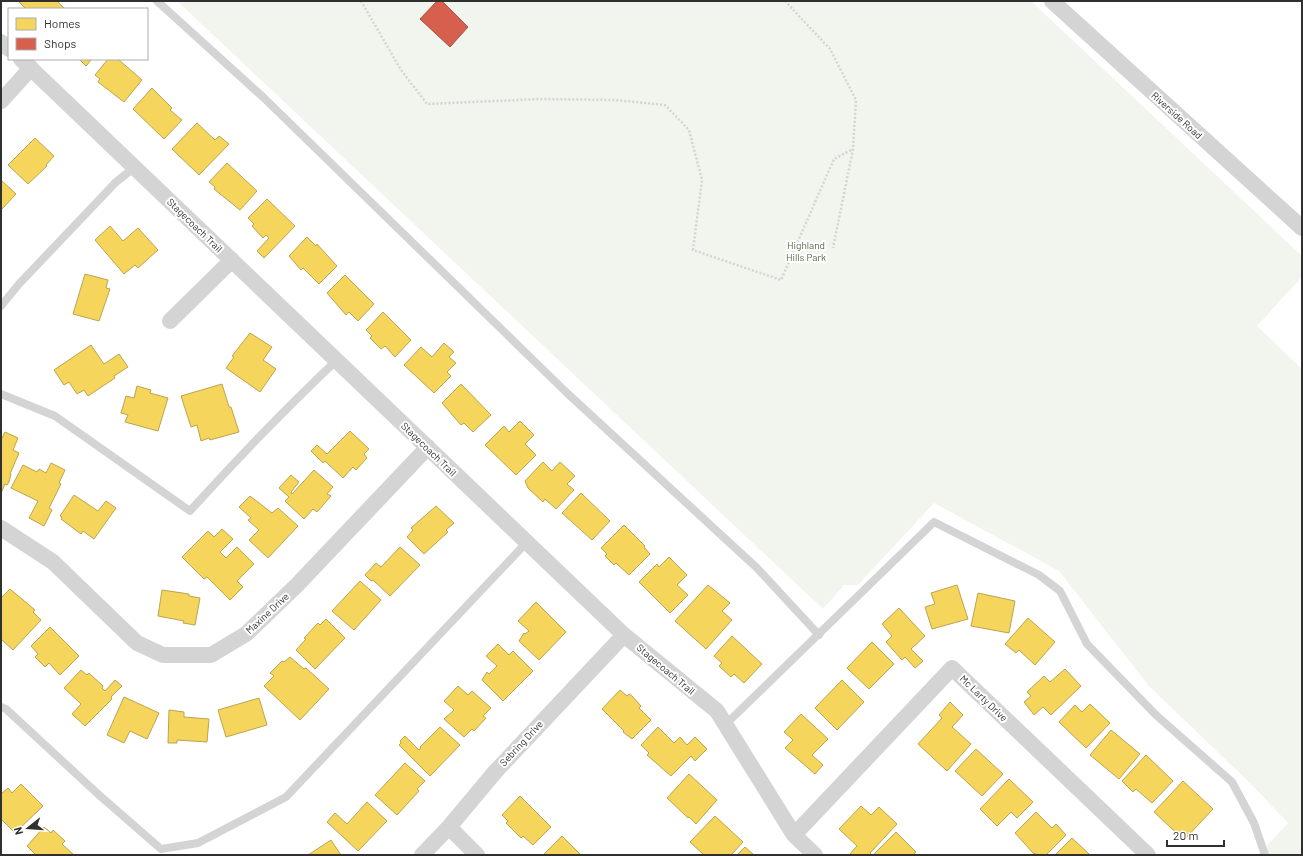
<svg xmlns="http://www.w3.org/2000/svg" width="1303" height="856" font-family="Barlow,sans-serif">
	<style>
		.green { fill: #f2f5ed }
		.homes { fill: #f6d55c; stroke: #bba44f }
		.shops { fill: #d6604d; stroke: #a45244 }
		.lines { fill: none; stroke-linecap: round; stroke-linejoin: round }
		.path { stroke: #d4d4d4; stroke-width: 2.5; stroke-dasharray: 2 2; stroke-linecap: butt }
		.service { stroke: #d4d4d4; stroke-width: 8 }
		.minor { stroke: #d4d4d4; stroke-width: 16 }
		.labels { text-anchor: middle; dominant-baseline: central; stroke-width: 4; stroke-linejoin: round; paint-order: stroke }
		.street-label { font-size: 10px; fill: #303030; stroke: #fff }
		.park-label { font-size: 10px; fill: #57693f; stroke: #fff }
	</style>
	<rect width="100%" height="100%" fill="#fff"/>
	<path class="green" d="M 177,1 L 1031,1 L 1302,256 L 1302,277 L 1257,326 L 1302,369 L 1302,855 L 1258,855 L 1288,823 L 1252,785 L 1149,686 L 1059,571 L 934,503 L 858,585 L 844,585 L 823,609 Z"/>
	<path class="homes" d="M 20,1 L 57,1 L 65,9 L 24,9 L 25,8 L 19,2 Z
		M 79,59 L 92,59 L 86,66 Z
		M 108,59 L 118,59 L 142,80 L 124,102 L 98,82 L 100,79 L 95,75 Z
		M 152,88 L 172,108 L 170,110 L 182,120 L 164,139 L 133,109 Z
		M 197,123 L 215,140 L 219,136 L 229,144 L 199,175 L 172,149 Z
		M 35,138 L 54,156 L 46,165 L 47,166 L 28,184 L 8,165 Z
		M 227,163 L 257,191 L 240,210 L 214,189 L 215,187 L 209,182 Z
		M 1,180 L 16,194 L 1,210 Z
		M 267,199 L 295,226 L 264,258 L 257,251 L 269,238 L 266,235 L 263,238 L 252,226 L 254,224 L 248,218 Z
		M 110,226 L 123,241 L 138,228 L 158,250 L 138,268 L 135,265 L 124,274 L 95,240 Z
		M 307,237 L 316,246 L 317,244 L 337,266 L 319,284 L 303,268 L 301,270 L 289,256 Z
		M 85,274 L 108,280 L 106,288 L 110,289 L 99,321 L 73,314 Z
		M 345,275 L 374,304 L 358,321 L 349,312 L 346,315 L 327,293 Z
		M 383,312 L 411,340 L 395,357 L 385,346 L 381,349 L 370,338 L 372,336 L 366,330 Z
		M 250,333 L 272,347 L 263,360 L 276,369 L 260,392 L 226,368 L 234,357 L 232,356 Z
		M 444,343 L 454,352 L 449,357 L 456,363 L 447,372 L 451,376 L 434,393 L 404,365 L 421,347 L 432,357 Z
		M 91,345 L 104,364 L 119,354 L 128,367 L 114,376 L 115,378 L 88,396 L 84,390 L 77,394 L 69,382 L 64,385 L 54,370 Z
		M 222,384 L 229,407 L 231,407 L 239,432 L 210,440 L 209,438 L 201,441 L 197,425 L 191,427 L 181,396 Z
		M 461,384 L 491,415 L 473,432 L 464,423 L 461,425 L 442,403 Z
		M 137,386 L 151,390 L 150,393 L 168,398 L 158,431 L 125,422 L 128,415 L 121,413 L 126,396 L 134,398 Z
		M 520,421 L 534,435 L 525,444 L 536,455 L 516,475 L 485,445 L 504,426 L 509,432 Z
		M 350,431 L 369,449 L 364,454 L 367,458 L 356,470 L 353,467 L 343,478 L 325,461 L 323,463 L 311,451 L 317,445 L 327,454 Z
		M 5,432 L 18,438 L 13,450 L 19,453 L 10,474 L 11,474 L 9,482 L 7,485 L 5,484 L 1,493 L 1,440 Z
		M 543,462 L 552,471 L 560,462 L 575,476 L 567,484 L 574,490 L 556,509 L 545,499 L 543,502 L 528,488 L 525,481 Z
		M 51,463 L 65,470 L 59,483 L 61,484 L 49,508 L 52,510 L 44,526 L 29,518 L 38,501 L 11,488 L 23,465 L 37,472 L 39,469 L 46,473 Z
		M 314,470 L 333,487 L 327,494 L 331,496 L 317,512 L 313,509 L 304,519 L 285,501 L 289,497 L 279,488 L 291,475 L 299,482 L 291,492 L 292,494 Z
		M 581,493 L 610,521 L 592,540 L 562,513 Z
		M 74,495 L 98,511 L 106,501 L 116,508 L 94,539 L 83,531 L 81,534 L 61,519 L 62,517 L 60,516 Z
		M 250,496 L 272,513 L 278,508 L 298,526 L 268,558 L 249,540 L 259,530 L 248,520 L 251,518 L 239,507 Z
		M 436,506 L 454,523 L 446,530 L 448,532 L 424,554 L 407,537 L 413,530 L 411,528 Z
		M 624,525 L 645,546 L 644,547 L 650,554 L 629,575 L 616,563 L 614,565 L 605,556 L 607,554 L 601,548 Z
		M 222,529 L 233,539 L 220,552 L 226,558 L 237,547 L 254,564 L 237,581 L 243,587 L 230,600 L 207,577 L 204,579 L 182,557 L 208,531 L 214,537 Z
		M 400,547 L 420,565 L 390,596 L 373,580 L 371,581 L 365,575 L 376,563 L 381,567 Z
		M 669,557 L 687,575 L 677,585 L 688,595 L 670,613 L 639,582 L 657,564 L 659,567 Z
		M 360,581 L 381,600 L 354,630 L 332,611 Z
		M 708,585 L 730,603 L 722,611 L 732,620 L 706,649 L 675,621 Z
		M 957,585 L 968,619 L 932,629 L 925,607 L 935,604 L 931,593 Z
		M 10,589 L 35,610 L 33,612 L 41,620 L 13,650 L 1,639 L 1,598 Z
		M 162,590 L 189,594 L 189,596 L 200,598 L 195,625 L 183,623 L 184,621 L 158,616 Z
		M 978,593 L 1015,601 L 1009,633 L 971,626 Z
		M 536,602 L 566,632 L 539,660 L 519,641 L 524,633 L 525,634 L 529,631 L 518,621 Z
		M 899,608 L 925,636 L 911,649 L 923,661 L 915,668 L 905,657 L 902,660 L 886,642 L 892,636 L 882,624 Z
		M 1028,618 L 1055,642 L 1035,665 L 1019,650 L 1016,653 L 1005,644 Z
		M 326,619 L 345,638 L 315,669 L 296,650 L 306,639 L 304,638 L 318,623 L 320,625 Z
		M 50,627 L 79,656 L 60,675 L 49,663 L 45,667 L 35,657 L 38,654 L 31,646 Z
		M 732,636 L 762,664 L 744,683 L 734,674 L 731,677 L 719,666 L 722,663 L 714,656 Z
		M 872,642 L 894,664 L 869,689 L 847,668 Z
		M 498,644 L 509,655 L 513,651 L 533,671 L 503,701 L 482,680 L 487,672 L 489,674 L 497,666 L 486,656 Z
		M 290,657 L 304,669 L 306,668 L 329,689 L 300,720 L 264,686 L 274,676 L 270,673 L 282,661 L 284,662 Z
		M 1065,669 L 1081,686 L 1051,715 L 1043,707 L 1034,715 L 1024,702 L 1031,696 L 1027,692 L 1044,676 L 1050,682 Z
		M 81,670 L 87,675 L 89,673 L 103,686 L 102,688 L 105,691 L 115,680 L 122,686 L 111,697 L 112,699 L 85,726 L 72,714 L 81,704 L 64,688 Z
		M 842,680 L 864,702 L 837,730 L 815,708 Z
		M 458,686 L 468,695 L 472,691 L 491,708 L 483,716 L 486,718 L 474,731 L 472,729 L 464,737 L 444,719 L 454,710 L 444,701 Z
		M 620,690 L 627,696 L 629,694 L 632,696 L 641,706 L 639,708 L 651,720 L 632,739 L 623,732 L 624,731 L 602,709 Z
		M 124,697 L 159,713 L 147,739 L 130,731 L 124,743 L 107,735 Z
		M 259,698 L 267,725 L 226,737 L 218,710 Z
		M 950,702 L 963,715 L 952,727 L 971,744 L 947,771 L 918,744 L 942,718 L 939,715 Z
		M 1090,704 L 1110,723 L 1086,748 L 1059,722 L 1075,705 L 1082,712 Z
		M 169,710 L 184,712 L 184,717 L 209,719 L 207,742 L 177,740 L 177,743 L 168,743 Z
		M 801,714 L 828,739 L 812,755 L 823,765 L 815,774 L 785,748 L 793,740 L 784,732 Z
		M 440,727 L 460,745 L 430,776 L 399,745 L 401,743 L 400,741 L 405,736 L 419,750 L 421,748 L 420,747 Z
		M 658,727 L 674,743 L 680,737 L 687,745 L 695,737 L 707,749 L 695,761 L 691,756 L 671,776 L 647,755 L 649,753 L 641,745 Z
		M 1111,730 L 1140,754 L 1119,779 L 1090,755 Z
		M 976,749 L 1003,774 L 982,796 L 955,771 Z
		M 1146,755 L 1173,781 L 1152,803 L 1136,789 L 1133,792 L 1122,781 Z
		M 405,763 L 425,781 L 417,789 L 419,791 L 397,815 L 375,795 Z
		M 689,774 L 717,800 L 696,824 L 689,817 L 688,818 L 667,798 Z
		M 1009,779 L 1033,802 L 1017,818 L 1011,812 L 997,826 L 980,809 Z
		M 1183,781 L 1213,809 L 1184,840 L 1154,812 Z
		M 21,784 L 43,806 L 15,833 L 1,819 L 1,794 L 8,788 L 12,793 Z
		M 520,796 L 551,827 L 533,845 L 523,836 L 521,838 L 506,823 L 508,821 L 502,815 Z
		M 367,802 L 387,821 L 358,851 L 327,822 L 335,813 L 347,824 Z
		M 861,806 L 871,815 L 879,807 L 897,824 L 870,853 L 872,855 L 849,855 L 857,846 L 839,829 Z
		M 1036,812 L 1052,828 L 1056,824 L 1066,835 L 1046,855 L 1037,855 L 1035,853 L 1034,854 L 1015,833 Z
		M 715,816 L 743,842 L 731,855 L 704,855 L 690,842 Z
		M 44,827 L 51,833 L 53,830 L 65,841 L 62,844 L 74,855 L 36,855 L 27,846 Z
		M 896,832 L 916,852 L 913,855 L 873,855 Z
		M 562,836 L 581,855 L 543,855 Z
		M 1072,838 L 1090,855 L 1055,855 Z
		M 331,840 L 341,855 L 308,855 Z
		M 745,847 L 754,855 L 737,855 Z"/>
	<path class="shops" d="M 437,1 L 442,1 L 468,27 L 450,47 L 420,19 Z"/>
	<g class="lines">
		<path class="path" d="M 361,1 L 401,70 L 427,104 L 540,99 L 615,100 L 665,105 L 689,130 L 702,180 L 693,250 L 781,280 L 834,159 L 853,149
			M 785,1 L 830,49 L 856,100 L 853,149 L 833,248"/>
		<path class="service" d="M 157,1 L 264,98 L 567,393 L 757,568 L 819,635
			M 1,306 L 19,284 L 116,182 L 135,167
			M 1,394 L 55,416 L 190,511 C 237,459 286,408 337,360
			M 1,707 L 6,709 L 99,795 L 161,849 L 198,843 L 286,797 L 527,542
			M 725,725 L 934,522 L 1039,575 L 1060,591 L 1087,644 L 1156,715 L 1232,782 L 1254,823 L 1265,855"/>
		<path class="minor" d="M 1052,1 L 1302,228
			M 1,42 L 9,49
			M 21,59 L 624,635 L 717,711 L 794,835 L 815,855
			M 1,101 L 31,68
			M 170,321 L 232,260
			M 1,528 L 53,562 L 137,643 L 163,655 L 211,655 L 246,634 L 297,585 L 428,447
			M 449,827 L 477,855
			M 794,835 L 952,668 L 1148,855
			M 422,855 L 449,827 L 495,772 L 624,635"/>
	</g>
	<g class="labels">
		<g class="street-label">
			<text transform="translate(1177 115) rotate(42)">Riverside Road</text>
			<text transform="translate(195 225) rotate(44)">Stagecoach Trail</text>
			<text transform="translate(429 449) rotate(44)">Stagecoach Trail</text>
			<text transform="translate(267 613) rotate(-43)">Maxine Drive</text>
			<text transform="translate(666 669) rotate(40)">Stagecoach Trail</text>
			<text transform="translate(984 698) rotate(44)">Mc Larty Drive</text>
			<text transform="translate(521 743) rotate(-47)">Sebring Drive</text>
		</g>
		<g class="park-label">
			<text x="806" y="245">Highland<tspan x="806" dy="12">Hills Park</tspan></text>
		</g>
	</g>
	<rect width="1303" height="856" fill="none" stroke="#303030" stroke-width="4"/>
	<rect x="8" y="8" width="140" height="52" fill="#ffffff" stroke="#acacac"/>
	<rect x="16" y="18" width="20" height="12" fill="#f6d55c" stroke="#acacac"/>
	<text x="44" y="28" font-size="12" fill="#303030">Homes</text>
	<rect x="16" y="38" width="20" height="12" fill="#d6604d" stroke="#acacac"/>
	<text x="44" y="48" font-size="12" fill="#303030">Shops</text>
	<g transform="translate(28 828) rotate(253)" stroke="#ffffff" stroke-width="3" paint-order="stroke">
	<path d="M0-3L7 15L0 10L-7 15Z" fill="#303030"/>
	<text y="-6" font-size="11" font-weight="bold" text-anchor="middle" fill="#303030">N</text>
	</g>
	<path d="M1167 840v6h57v-6" fill="none" stroke="#303030" stroke-width="2"/>
	<text x="1173" y="840" font-size="12" fill="#303030" stroke="#ffffff" stroke-width="3" paint-order="stroke">20 m</text>
</svg>
